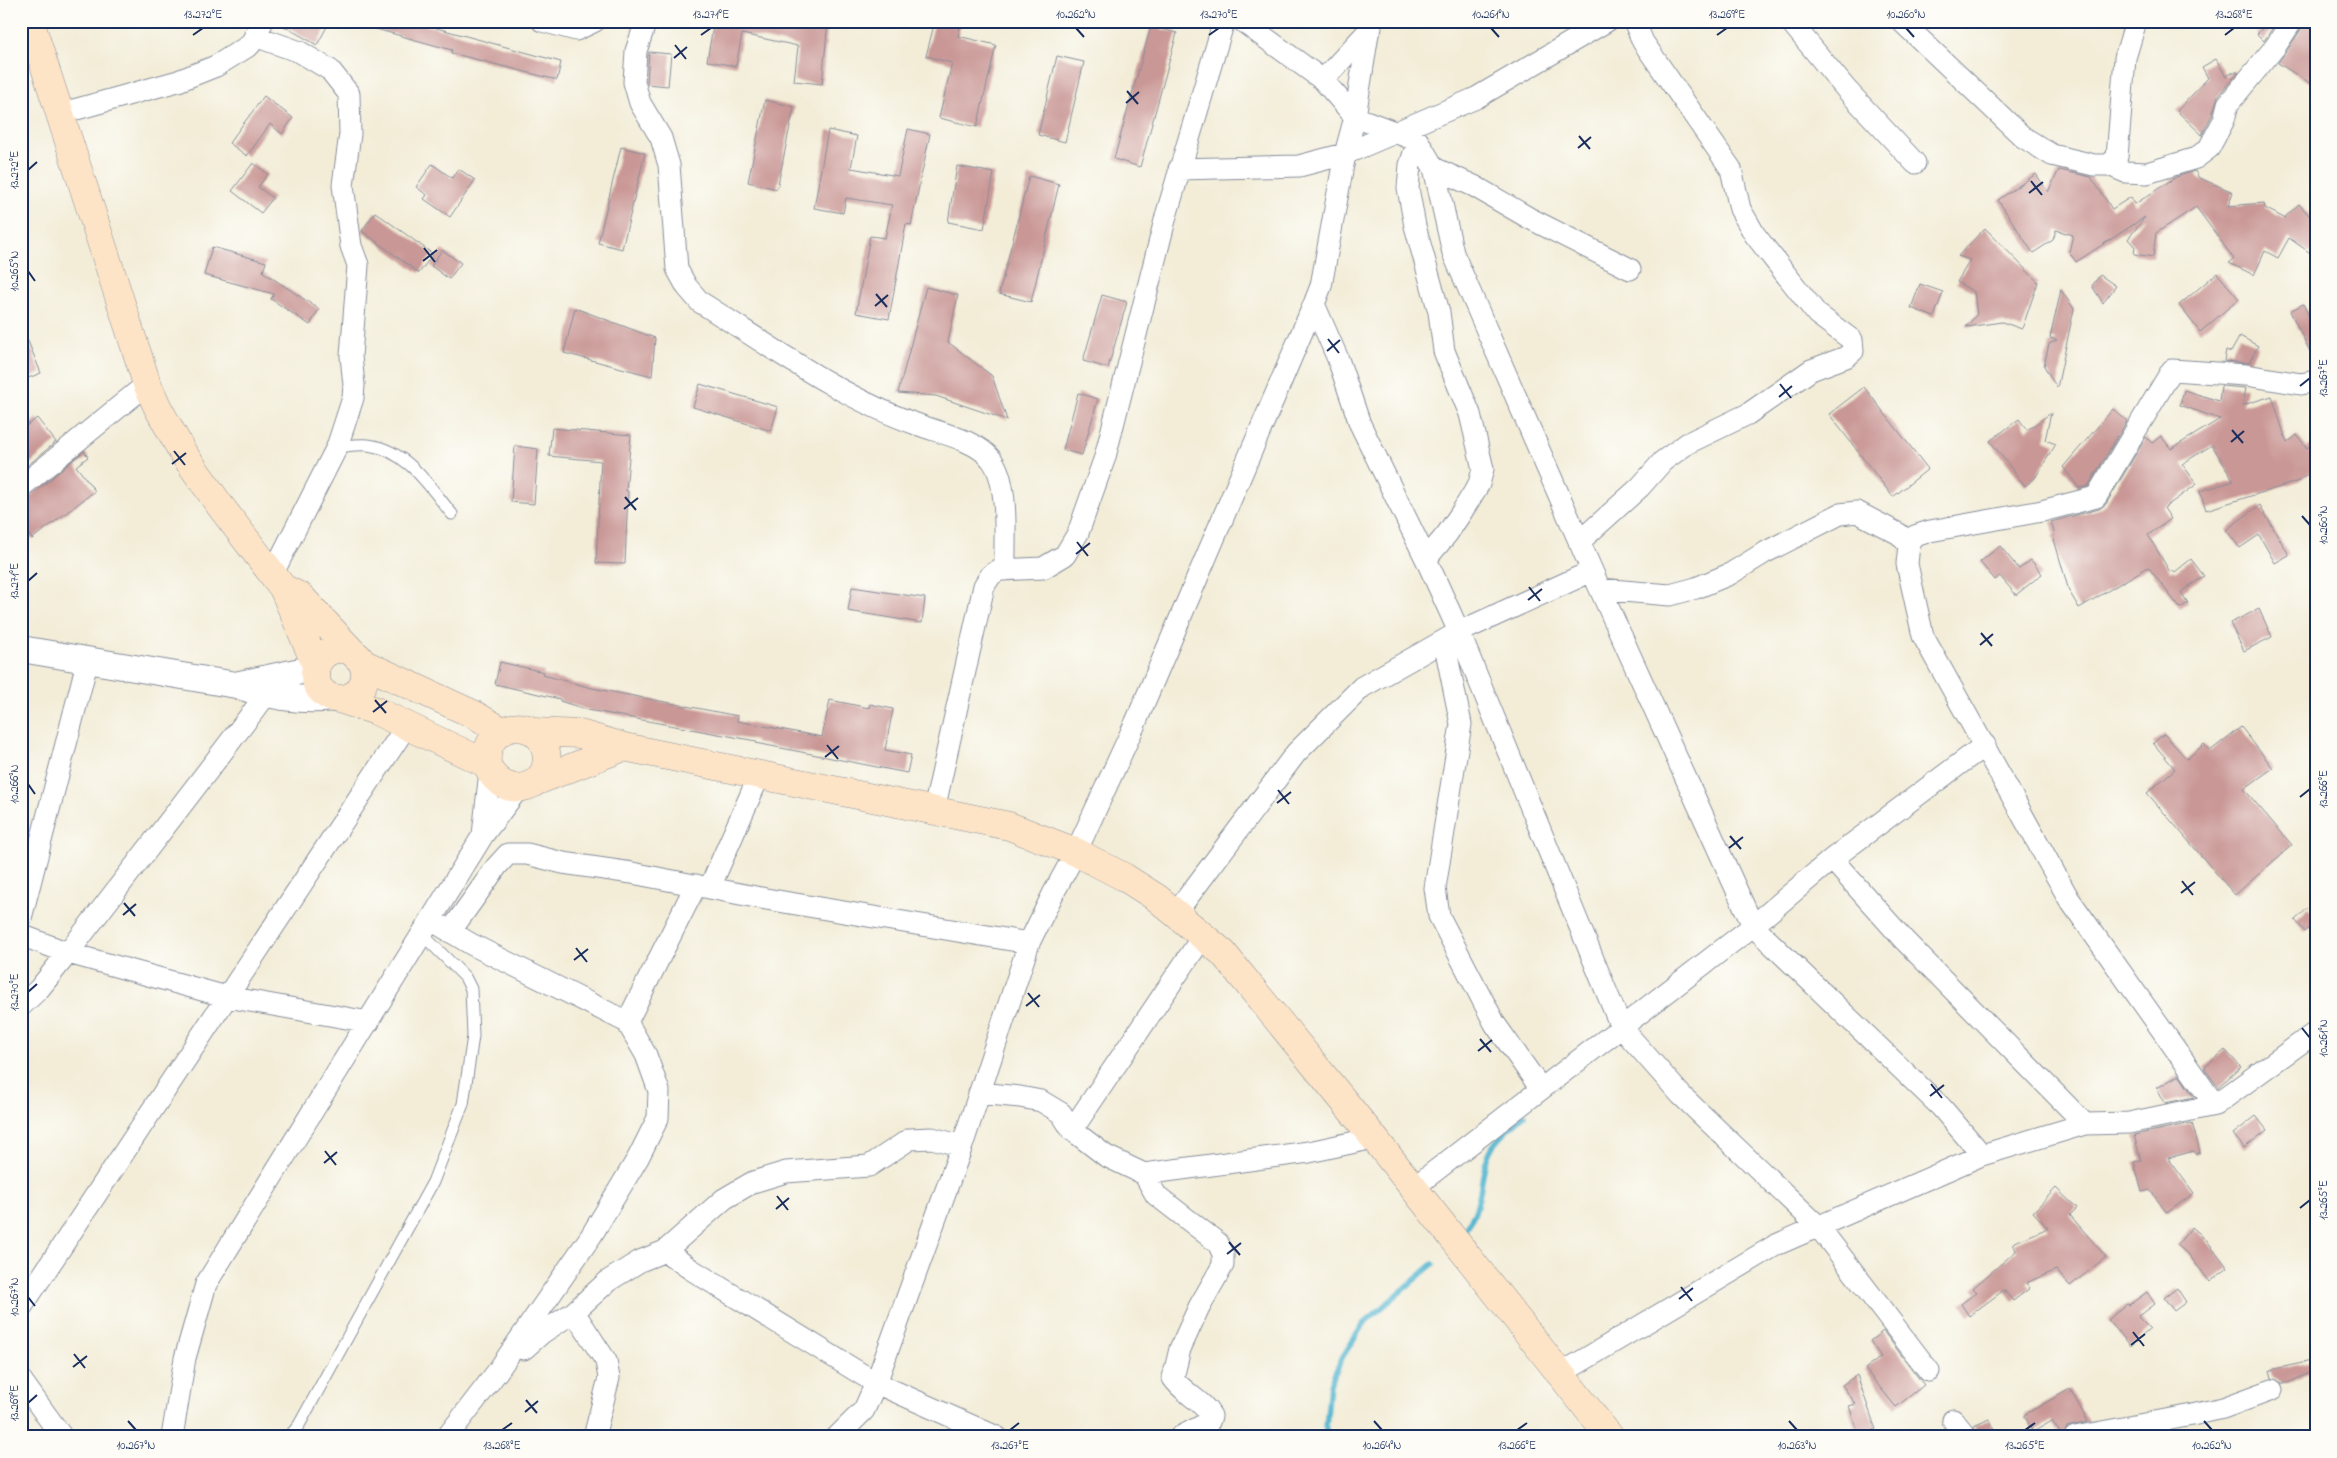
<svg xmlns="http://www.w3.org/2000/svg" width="2337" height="1458" font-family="'Indie Flower',sans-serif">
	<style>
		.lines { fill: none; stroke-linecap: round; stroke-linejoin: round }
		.stream { stroke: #51b5d0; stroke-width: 5.5 }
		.building { fill: #c99795 }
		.service-casing { stroke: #878e9b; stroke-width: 13 }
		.minor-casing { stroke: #878e9b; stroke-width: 23 }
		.tertiary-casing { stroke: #878e9b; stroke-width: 28 }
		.secondary-casing { stroke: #878e9b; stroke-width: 29 }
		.service { stroke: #fff; stroke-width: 11 }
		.minor { stroke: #fff; stroke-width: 21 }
		.tertiary { stroke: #fff; stroke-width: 26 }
		.secondary { stroke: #fee4c6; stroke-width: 28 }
		.ticks { fill: none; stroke: #1b2f5e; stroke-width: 2 }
		.neatline { fill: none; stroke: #1b2f5e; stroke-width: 2 }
		.ticks-label { font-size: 12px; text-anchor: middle; fill: #1b2f5e }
	</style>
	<rect width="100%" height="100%" fill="#fdfcf7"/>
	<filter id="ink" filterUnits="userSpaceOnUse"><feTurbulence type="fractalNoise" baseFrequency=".02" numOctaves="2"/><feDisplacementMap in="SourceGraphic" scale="10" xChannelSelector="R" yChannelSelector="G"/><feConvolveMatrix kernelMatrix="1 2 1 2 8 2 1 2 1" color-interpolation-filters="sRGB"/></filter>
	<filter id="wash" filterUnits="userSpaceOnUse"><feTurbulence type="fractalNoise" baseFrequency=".0096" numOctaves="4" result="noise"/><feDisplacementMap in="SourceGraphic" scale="20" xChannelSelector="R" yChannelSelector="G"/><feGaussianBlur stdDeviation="1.12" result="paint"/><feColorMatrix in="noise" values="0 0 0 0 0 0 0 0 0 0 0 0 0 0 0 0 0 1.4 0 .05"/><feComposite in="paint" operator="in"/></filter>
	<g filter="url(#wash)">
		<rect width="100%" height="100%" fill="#f3edd8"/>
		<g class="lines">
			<path class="stream" d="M 1464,1236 C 1465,1222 1473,1221 1476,1209 C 1483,1188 1481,1160 1496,1142 C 1504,1132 1515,1124 1524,1115
				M 1325,1437 L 1330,1384 L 1343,1356 L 1364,1323 L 1433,1264"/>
		</g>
		<g id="blocks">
			<path class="building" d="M 275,21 L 330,21 L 317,45 Z
				M 366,21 L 411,21 L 561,62 L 557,80 L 451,53 L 452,50 L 365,26 Z
				M 714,21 L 828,21 L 822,84 L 794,81 L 798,46 L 742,34 L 736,66 L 707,61 Z
				M 935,21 L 962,21 L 958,36 L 996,45 L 977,127 L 939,118 L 952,63 L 926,56 Z
				M 2269,21 L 2277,21 L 2264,41 L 2257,34 Z
				M 2304,21 L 2316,21 L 2316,87 L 2278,63 L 2302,28 Z
				M 1151,26 L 1177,33 L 1140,167 L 1114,159 Z
				M 649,52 L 671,54 L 668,86 L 647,84 Z
				M 1057,56 L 1084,62 L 1065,142 L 1038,135 Z
				M 2216,59 L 2226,77 L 2233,72 L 2238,72 L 2218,96 L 2212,115 L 2202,135 L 2177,111 L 2208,78 L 2202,67 Z
				M 264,96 L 293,118 L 282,134 L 270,124 L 247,156 L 229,143 Z
				M 765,100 L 794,107 L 777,189 L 748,182 Z
				M 908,129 L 930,134 L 911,225 L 906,224 L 889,319 L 856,313 L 870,236 L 885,238 L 892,205 L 846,198 L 843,213 L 814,208 L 828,130 L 857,136 L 851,168 L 898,176 Z
				M 621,147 L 645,153 L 622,249 L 598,243 Z
				M 253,163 L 268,174 L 258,187 L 273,198 L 261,213 L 232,191 Z
				M 432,164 L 452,178 L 459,169 L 475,180 L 450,217 L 424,199 L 427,195 L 416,187 Z
				M 957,166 L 994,173 L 984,229 L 948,222 Z
				M 2059,170 L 2091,177 L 2112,209 L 2131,197 L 2135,204 L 2176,177 L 2195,171 L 2199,178 L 2233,192 L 2228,206 L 2264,203 L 2265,208 L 2284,218 L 2299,204 L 2316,223 L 2316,257 L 2289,238 L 2278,258 L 2265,251 L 2254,275 L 2229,263 L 2234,259 L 2196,207 L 2156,233 L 2153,257 L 2134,254 L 2135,247 L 2128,239 L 2145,217 L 2076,262 L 2069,252 L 2073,235 L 2056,230 L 2053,240 L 2033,253 L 1998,200 L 2036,174 L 2048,192 Z
				M 1029,176 L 1059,184 L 1031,302 L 999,294 Z
				M 375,212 L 433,254 L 419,273 L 362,231 Z
				M 1985,228 L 2038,282 L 2022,329 L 2002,322 L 1966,327 L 1977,314 L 1974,292 L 1957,282 L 1970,260 L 1958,256 Z
				M 212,247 L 266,262 L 263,272 L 319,309 L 310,325 L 271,299 L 274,294 L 204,275 Z
				M 442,250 L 461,263 L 449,279 L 431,266 Z
				M 2217,273 L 2239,299 L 2200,332 L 2179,305 Z
				M 2100,275 L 2116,286 L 2103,303 L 2092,286 Z
				M 1920,284 L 1943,292 L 1934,317 L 1911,308 Z
				M 926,287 L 958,295 L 948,342 L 992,376 L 1007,420 L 936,396 L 898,393 Z
				M 2061,290 L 2074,309 L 2057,388 L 2044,366 L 2049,344 L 2057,340 L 2050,338 Z
				M 1102,295 L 1127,302 L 1108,368 L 1083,361 Z
				M 2303,304 L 2316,330 L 2316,364 L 2290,311 Z
				M 575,308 L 655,338 L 652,376 L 564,353 Z
				M 21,324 L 41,373 L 21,381 Z
				M 2240,336 L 2258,346 L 2249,363 L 2224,361 L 2226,350 L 2231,352 Z
				M 700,384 L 778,407 L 771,431 L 693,407 Z
				M 2221,386 L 2246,388 L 2243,405 L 2272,396 L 2287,443 L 2297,435 L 2307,448 L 2316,441 L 2316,468 L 2299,481 L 2206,510 L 2200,491 L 2234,481 L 2212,445 L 2182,464 L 2197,484 L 2164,508 L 2171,519 L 2148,535 L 2170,572 L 2173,570 L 2175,572 L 2191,559 L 2204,576 L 2181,592 L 2188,603 L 2180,608 L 2148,567 L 2079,608 L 2069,591 L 2053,536 L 2055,535 L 2051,522 L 2099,509 L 2106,504 L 2146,437 L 2152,443 L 2161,436 L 2171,449 L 2220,419 L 2180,405 L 2184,390 L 2219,401 Z
				M 1864,387 L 1928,469 L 1893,497 L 1829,414 Z
				M 1078,393 L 1098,399 L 1082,455 L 1063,450 Z
				M 2113,409 L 2127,421 L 2088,486 L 2079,488 L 2063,467 Z
				M 2051,413 L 2045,440 L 2056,444 L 2035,478 L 2025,486 L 1990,441 L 2019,419 L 2027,430 Z
				M 37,418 L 56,442 L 21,471 L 21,430 Z
				M 552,428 L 631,435 L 626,491 L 628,491 L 625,564 L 596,563 L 601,461 L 549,456 Z
				M 515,446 L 538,449 L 534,504 L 511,502 Z
				M 84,451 L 88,457 L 76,466 L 95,491 L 32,539 L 21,525 L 21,499 L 29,497 Z
				M 2260,505 L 2289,555 L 2275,563 L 2259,535 L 2240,548 L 2226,530 Z
				M 2000,546 L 2019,569 L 2031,560 L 2042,574 L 2016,595 L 2000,576 L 1995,580 L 1980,562 Z
				M 852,587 L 925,598 L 922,623 L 848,611 Z
				M 2259,609 L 2272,637 L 2244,651 L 2230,623 Z
				M 500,662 L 544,672 L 543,675 L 592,688 L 738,716 L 737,721 L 822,737 L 830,700 L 869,708 L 870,704 L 893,709 L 885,750 L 911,755 L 907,773 L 756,743 L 756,741 L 588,710 L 560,701 L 560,699 L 495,684 Z
				M 2241,727 L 2273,768 L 2244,789 L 2292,845 L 2235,895 L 2147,793 L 2175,769 L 2153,743 L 2164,734 L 2187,759 L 2204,744 L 2210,751 Z
				M 2308,908 L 2316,917 L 2316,922 L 2305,932 L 2295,920 Z
				M 2225,1050 L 2241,1067 L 2218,1087 L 2204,1068 Z
				M 2179,1075 L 2194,1097 L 2165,1103 L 2157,1088 Z
				M 2256,1116 L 2267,1130 L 2244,1148 L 2233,1134 Z
				M 2192,1123 L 2200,1152 L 2196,1154 L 2194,1151 L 2168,1158 L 2194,1193 L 2167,1213 L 2150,1190 L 2142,1192 L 2134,1162 L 2141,1160 L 2134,1135 Z
				M 2056,1188 L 2077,1208 L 2070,1215 L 2106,1257 L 2070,1286 L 2056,1270 L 2026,1283 L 2030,1288 L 2013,1301 L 2004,1290 L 1969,1316 L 1961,1304 L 1977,1292 L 1973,1288 L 2016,1251 L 2013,1243 L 2048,1228 L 2033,1212 Z
				M 2192,1227 L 2205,1238 L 2228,1268 L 2210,1282 L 2189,1255 L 2177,1245 Z
				M 2177,1288 L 2186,1302 L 2174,1311 L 2164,1298 Z
				M 2147,1292 L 2155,1304 L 2138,1317 L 2150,1329 L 2131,1346 L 2108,1320 L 2127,1304 L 2129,1305 Z
				M 1883,1331 L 1924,1385 L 1896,1407 L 1865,1369 L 1881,1357 L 1870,1341 Z
				M 2316,1360 L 2316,1370 L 2288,1383 L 2282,1383 L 2272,1378 L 2270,1370 Z
				M 1857,1375 L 1876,1430 L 1859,1436 L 1849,1406 L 1856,1404 L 1842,1385 Z
				M 2070,1389 L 2088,1422 L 2067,1427 L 2063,1437 L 2052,1421 L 2033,1432 L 2024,1415 Z
				M 1989,1419 L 1997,1437 L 1979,1437 L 1974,1426 Z"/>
		</g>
	</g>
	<g filter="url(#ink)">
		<use href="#blocks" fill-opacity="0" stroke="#878e9b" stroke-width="1"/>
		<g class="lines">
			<defs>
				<path id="service" d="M 337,447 C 347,446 358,444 368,445 C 407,450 429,486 452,514
					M 289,1437 L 299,1425 L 433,1182 L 463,1104 L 473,1036 L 471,989 L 465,977 L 422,934"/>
				<path id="minor" d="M 542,21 L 576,30 L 595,21
					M 646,21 L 636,51 L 634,82 L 640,103 L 661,138 L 669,165 L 677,269 L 687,287 L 700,302 C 769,345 842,399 919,425 C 940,433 976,440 991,459 C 1010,482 1004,541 1005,570
					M 1242,21 L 1323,80 L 1355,117 L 1418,141 L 1434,168 L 1453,253 L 1600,589 L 1753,926 L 1941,1107 L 1982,1155
					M 1790,21 L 1846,89 L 1915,163
					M 1901,21 L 2023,137 L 2052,155 L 2094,165 L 2109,165 L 2125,172 L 2147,173 L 2196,158 L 2209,148 L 2224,120 L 2228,104 L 2275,47 L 2292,21
					M 255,36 L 300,52 L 330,70 L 349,94 L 350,134 L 343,185 L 351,246 L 358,265 L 351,356 L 354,385 L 353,398 L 337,447 L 273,573
					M 1323,80 L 1371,28
					M 59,114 L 178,81 L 216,66 L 250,45 L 263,21
					M 1418,141 L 1410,165 L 1408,188 L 1415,226 L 1439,312 L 1444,351 L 1470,414 L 1483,469 L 1479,484 L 1463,510 L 1447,534 L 1426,559
					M 2109,165 L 2117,157 L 2125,58 L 2136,21
					M 1434,168 L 1474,186 L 1529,218 L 1630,269
					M 1179,169 L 1299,166 L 1345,154 L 1476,98 L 1607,21
					M 1314,304 L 1338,359 L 1360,424 L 1426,559 L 1459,632 L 1621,1027 L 1681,1095 L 1818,1226 L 1929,1371
					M 21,487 L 147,384
					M 1579,542 L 1640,487 L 1663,461 L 1688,443 L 1748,414 L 1811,370 L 1846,357 L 1853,351 L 1852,340 L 1817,314 L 1755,235 L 1740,209 L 1731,169 L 1643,42 L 1634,21
					M 1600,589 L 1670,595 L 1696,588 L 1730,574 L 1764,553 L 1840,514 L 1857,512 L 1899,534 L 1909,545
					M 1444,641 L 1461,724 L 1435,888 L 1439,916 L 1495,1024 L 1541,1089
					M 934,810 L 984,586 L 991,575 L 999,570 L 1043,568 L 1065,555 L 1078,533 L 1105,457 L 1166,216 L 1224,21
					M 483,835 L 490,771
					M 1832,859 L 1904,940 L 2085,1124
					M 710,887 L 759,776
					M 1175,914 L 1296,753 L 1362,687 L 1459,632 L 1592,571
					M 21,918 L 88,659
					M 431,920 L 471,944 L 627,1022 L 646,1055 L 659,1091 L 658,1118 L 638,1158 L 591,1236 L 497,1372 L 447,1437
					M 450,932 L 497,866 L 508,854 L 527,854 L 563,863 L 632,873 L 766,899 L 1029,943
					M 21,935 L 68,953 L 227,997 L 369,1022
					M 21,1006 L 39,989 L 68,953 L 266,695
					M 627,1022 L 696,885
					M 979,1093 L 1020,1097 L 1041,1101 L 1061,1113 L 1072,1130 L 1106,1156 L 1144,1174 L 1309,1152 L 1374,1138
					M 2215,1105 L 2069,899 L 1923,636 L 1907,564 L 1909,545 L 1915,536 L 1930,531 L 2042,511 L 2096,497 L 2172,370 L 2246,375 L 2301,384 L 2316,381
					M 1072,1130 L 1203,936
					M 1144,1174 L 1156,1195 L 1218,1243 L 1223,1254 L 1223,1265 L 1199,1307 L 1180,1349 L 1173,1378 C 1183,1393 1202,1400 1211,1416 L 1209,1422 L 1180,1437
					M 1413,1188 L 1753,926 L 1832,859 L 1985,745
					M 665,1251 L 692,1270 L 876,1383 L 997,1437
					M 21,1308 L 407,725
					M 574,1312 L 606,1361 L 609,1378 L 594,1437
					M 524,1349 L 542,1333 L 574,1312 L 608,1281 L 640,1261 L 665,1251 L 724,1199 L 753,1182 L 786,1172 L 869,1166 L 910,1139 L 932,1138 L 962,1146
					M 1560,1374 L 1776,1245 L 1982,1155 L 2085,1124 L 2129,1123 L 2215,1105 L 2316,1032
					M 21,1380 L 62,1437
					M 1953,1420 L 1967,1437
					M 172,1437 L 185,1358 L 206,1284 L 483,835 L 518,789
					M 837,1437 L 864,1410 L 876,1383 L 962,1146 L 1029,943 L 1054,892 L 1076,852 L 1135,724 L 1314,304 L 1321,286 L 1345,154 L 1355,117 L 1370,21
					M 2075,1437 L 2192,1415 L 2223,1408 L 2272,1390"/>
				<path id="tertiary" d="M 21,649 L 236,685 C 268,696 300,702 333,698
					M 240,684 L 315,668"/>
				<path id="secondary" d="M 30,21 L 147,384 L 158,408 L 183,453 L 221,507 L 283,588 L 316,665
					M 283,588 L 301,597 L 357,657
					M315 674a25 25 0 1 1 50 0a25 25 0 1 1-50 0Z
					M 362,663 L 475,715 L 502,731
					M 339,699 L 376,711 L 487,764 C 502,805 557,788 545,748 C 536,715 483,722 487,764
					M 534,732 L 580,734 L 624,747 L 1009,826 L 1076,852 L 1124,877 L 1157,898 L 1223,953 L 1374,1138 L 1610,1437
					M 537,781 L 624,747"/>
			</defs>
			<use href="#service" class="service-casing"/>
			<use href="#minor" class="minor-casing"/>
			<use href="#tertiary" class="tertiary-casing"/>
			<use href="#secondary" class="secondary-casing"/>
			<use href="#service" class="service"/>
			<use href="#minor" class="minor"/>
			<use href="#tertiary" class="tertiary"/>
			<use href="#secondary" class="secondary"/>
		</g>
	</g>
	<path class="ticks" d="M 1076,28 L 1084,37M 1491,28 L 1499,37M 1906,28 L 1914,37M 193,35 L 203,28M 701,35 L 711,28M 1209,35 L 1219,28M 1717,35 L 1727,28M 2225,35 L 2234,28M 675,45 L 686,59M 674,58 L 687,47M 1127,91 L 1138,104M 1126,103 L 1139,92M 1579,136 L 1590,149M 1578,148 L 1591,137M 28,170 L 37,162M 2031,181 L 2042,195M 2029,193 L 2043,182M 424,248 L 435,262M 423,261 L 437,250M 28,271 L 35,281M 876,294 L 887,307M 875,306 L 888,295M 1328,339 L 1339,353M 1327,351 L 1340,340M 1780,384 L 1791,398M 2300,386 L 2310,378M 1779,397 L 1792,386M 2232,430 L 2243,443M 2231,442 L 2244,431M 174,451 L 185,465M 172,464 L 186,453M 625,497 L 636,510M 624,509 L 638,498M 2302,516 L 2310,525M 1077,542 L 1088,556M 1076,554 L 1090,543M 28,581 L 37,573M 1529,587 L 1540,601M 1528,600 L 1542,589M 1981,633 L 1992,646M 1980,645 L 1993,634M 375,700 L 386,713M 373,712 L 387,701M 827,745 L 838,759M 825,757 L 839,746M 28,784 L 35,794M 1278,790 L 1289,804M 2300,797 L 2310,789M 1277,803 L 1291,792M 1730,836 L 1741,849M 1729,848 L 1743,837M 2182,881 L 2193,895M 2181,893 L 2195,882M 124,903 L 135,916M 123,915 L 136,904M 576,948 L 587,962M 574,960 L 588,949M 28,992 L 37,984M 1028,993 L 1039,1007M 1026,1006 L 1040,995M 2302,1028 L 2310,1038M 1480,1039 L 1491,1052M 1478,1051 L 1492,1040M 1931,1084 L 1942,1098M 1930,1096 L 1944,1085M 325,1151 L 336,1165M 324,1163 L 337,1152M 777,1196 L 788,1210M 2300,1208 L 2310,1200M 776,1209 L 789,1198M 1229,1242 L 1240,1255M 1227,1254 L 1241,1243M 1681,1287 L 1692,1301M 28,1297 L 35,1306M 1679,1299 L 1693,1288M 2133,1332 L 2144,1346M 2131,1345 L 2145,1334M 74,1354 L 85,1368M 73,1367 L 87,1356M 526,1400 L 537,1413M 28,1403 L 37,1395M 525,1412 L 538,1401M 128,1421 L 136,1430M 1374,1421 L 1382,1430M 1789,1421 L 1797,1430M 2204,1421 L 2212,1430M 502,1430 L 512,1423M 1010,1430 L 1019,1423M 1517,1430 L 1527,1423M 2025,1430 L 2035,1423"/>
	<rect width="2337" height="1458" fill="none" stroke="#fdfcf7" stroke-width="55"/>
	<rect x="28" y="28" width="2282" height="1402" class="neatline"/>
	<g class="ticks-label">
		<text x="203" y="18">13.272°E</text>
		<text x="711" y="18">13.271°E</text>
		<text x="1076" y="18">10.262°N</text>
		<text x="1219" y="18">13.270°E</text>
		<text x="1491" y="18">10.261°N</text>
		<text x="1727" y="18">13.269°E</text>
		<text x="1906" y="18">10.260°N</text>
		<text x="2234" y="18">13.268°E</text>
		<text transform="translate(14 170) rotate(-90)" y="4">13.272°E</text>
		<text transform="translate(14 271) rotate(-90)" y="4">10.265°N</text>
		<text transform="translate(2323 378) rotate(-90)" y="4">13.267°E</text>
		<text transform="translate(2323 525) rotate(-90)" y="4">10.260°N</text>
		<text transform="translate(14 581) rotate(-90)" y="4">13.271°E</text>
		<text transform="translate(14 784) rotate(-90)" y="4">10.266°N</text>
		<text transform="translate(2323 789) rotate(-90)" y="4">13.266°E</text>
		<text transform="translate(14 992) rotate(-90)" y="4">13.270°E</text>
		<text transform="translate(2323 1038) rotate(-90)" y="4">10.261°N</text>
		<text transform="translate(2323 1200) rotate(-90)" y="4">13.265°E</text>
		<text transform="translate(14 1297) rotate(-90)" y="4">10.267°N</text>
		<text transform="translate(14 1403) rotate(-90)" y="4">13.269°E</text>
		<text x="136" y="1449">10.267°N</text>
		<text x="502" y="1449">13.268°E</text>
		<text x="1010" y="1449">13.267°E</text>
		<text x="1382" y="1449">10.264°N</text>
		<text x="1517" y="1449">13.266°E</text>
		<text x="1797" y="1449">10.263°N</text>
		<text x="2025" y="1449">13.265°E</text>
		<text x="2212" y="1449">10.262°N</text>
	</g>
</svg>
